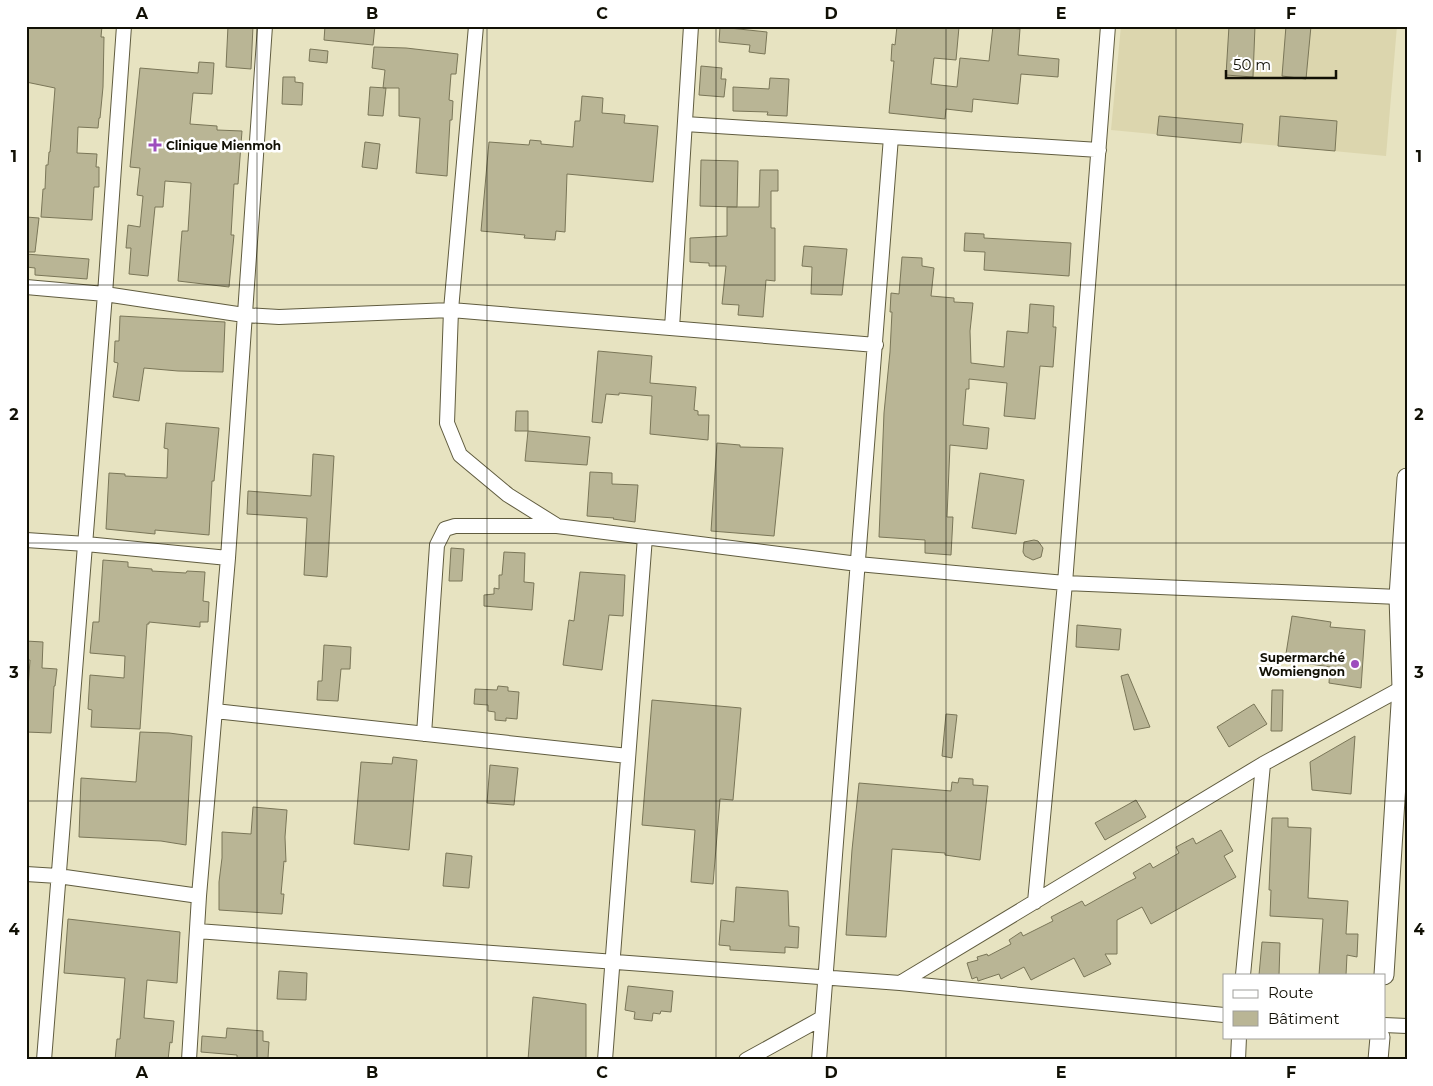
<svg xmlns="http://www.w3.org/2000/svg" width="1433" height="1086" font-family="Montserrat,sans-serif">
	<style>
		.built { fill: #dcd6ae }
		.building { fill: #b9b595; stroke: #7a7658 }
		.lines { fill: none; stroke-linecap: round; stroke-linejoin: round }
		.street-casing { stroke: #605c3f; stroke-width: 16 }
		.secondary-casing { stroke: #605c3f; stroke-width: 21 }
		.street { stroke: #fff; stroke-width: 14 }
		.secondary { stroke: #fff; stroke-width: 19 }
		.grid { fill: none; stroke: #111005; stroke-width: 1; stroke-opacity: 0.55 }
		.poi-dot { fill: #9d4dbd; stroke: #fff; stroke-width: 2 }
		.labels { text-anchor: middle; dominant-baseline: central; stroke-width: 5; stroke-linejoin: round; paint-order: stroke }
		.poi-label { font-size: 12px; font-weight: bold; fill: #111005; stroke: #fff; text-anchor: start }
		.neatline { fill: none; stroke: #111005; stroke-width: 2 }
		.grid-label { font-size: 16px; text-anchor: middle; font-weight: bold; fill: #111005 }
	</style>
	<rect width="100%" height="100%" fill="#e7e3c1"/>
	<path class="built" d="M 1121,26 L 1397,26 L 1386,156 L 1111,130 Z"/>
	<path class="building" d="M 26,26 L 102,26 L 101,37 L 104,37 L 103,87 L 100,118 L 99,118 L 98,128 L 78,127 L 77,153 L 97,154 L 96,167 L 99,167 L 99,187 L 94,187 L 92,220 L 41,217 L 43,189 L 45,189 L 46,165 L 48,165 L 49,152 L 50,152 L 55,88 L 26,82 Z
		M 228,26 L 253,26 L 251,69 L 226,67 Z
		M 325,26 L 375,26 L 373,45 L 324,40 Z
		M 897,26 L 959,27 L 956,60 L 934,58 L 931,84 L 957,87 L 960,58 L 989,61 L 993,26 L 1020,29 L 1018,55 L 1059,59 L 1058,77 L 1021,74 L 1018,104 L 973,99 L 972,112 L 946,109 L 945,119 L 889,113 L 894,61 L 891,61 L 892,44 L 895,45 Z
		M 1229,26 L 1255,26 L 1253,77 L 1226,75 Z
		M 1286,26 L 1311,26 L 1306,79 L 1282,76 Z
		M 720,27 L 767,32 L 765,54 L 749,52 L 750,45 L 719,42 Z
		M 374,47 L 406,48 L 458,54 L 456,74 L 451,74 L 449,100 L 453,101 L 452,120 L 450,120 L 447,176 L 416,173 L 420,118 L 399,116 L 399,88 L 383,88 L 385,70 L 372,68 Z
		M 310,49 L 328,51 L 327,63 L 309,61 Z
		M 199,62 L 214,63 L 212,94 L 193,93 L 190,124 L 217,126 L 217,130 L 242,131 L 238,184 L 234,184 L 231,235 L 234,235 L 229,287 L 178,281 L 182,231 L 188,231 L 191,183 L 165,181 L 163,207 L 155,207 L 148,276 L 129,274 L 131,248 L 126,248 L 128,225 L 140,227 L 143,196 L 137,195 L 140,168 L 130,167 L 140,68 L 198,73 Z
		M 701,66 L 722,68 L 721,79 L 726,79 L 724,97 L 699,95 Z
		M 283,77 L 295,77 L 295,82 L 303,83 L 302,105 L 282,104 Z
		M 770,78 L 789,79 L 787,116 L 767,115 L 768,112 L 733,111 L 733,87 L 769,89 Z
		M 370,87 L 386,88 L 383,116 L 368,115 Z
		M 582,96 L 603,98 L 602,113 L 625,115 L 624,123 L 658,126 L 653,182 L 567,174 L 565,232 L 556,231 L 555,240 L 524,238 L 525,235 L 481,231 L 489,142 L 529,145 L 530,140 L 541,141 L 541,144 L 573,147 L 575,121 L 580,121 Z
		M 1159,116 L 1243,124 L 1241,143 L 1157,135 Z
		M 1280,116 L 1337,121 L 1335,151 L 1278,146 Z
		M 365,142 L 380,144 L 377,169 L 362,167 Z
		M 701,160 L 738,161 L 737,207 L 700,206 Z
		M 760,170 L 778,170 L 778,191 L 771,191 L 771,228 L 775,228 L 775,281 L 766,280 L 763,317 L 738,315 L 739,305 L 722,304 L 726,266 L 709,266 L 709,263 L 690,262 L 690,238 L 727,236 L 727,207 L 759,207 Z
		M 26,217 L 39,218 L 35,252 L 26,252 Z
		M 965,233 L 984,234 L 984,238 L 1071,243 L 1069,276 L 984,270 L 985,252 L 964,251 Z
		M 804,246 L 847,249 L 842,295 L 811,294 L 812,267 L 802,266 Z
		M 26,254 L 89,259 L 87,279 L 35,275 L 35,268 L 26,267 Z
		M 902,257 L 922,258 L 922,266 L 934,268 L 931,296 L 954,298 L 954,302 L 973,303 L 970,331 L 971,363 L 1004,367 L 1007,331 L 1028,333 L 1030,304 L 1054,306 L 1053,327 L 1056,327 L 1053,367 L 1040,366 L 1035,419 L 1004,416 L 1007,383 L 969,379 L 969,389 L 966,389 L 963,425 L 989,428 L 987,449 L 950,445 L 947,517 L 953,517 L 951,555 L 925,553 L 925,540 L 879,537 L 884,413 L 890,352 L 892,312 L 890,312 L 891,293 L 899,294 Z
		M 120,316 L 225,322 L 223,372 L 178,371 L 144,368 L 139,401 L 113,397 L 118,363 L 114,362 L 115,341 L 119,341 Z
		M 598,351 L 652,356 L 650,383 L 696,387 L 694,410 L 698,411 L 698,415 L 709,415 L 708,440 L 650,434 L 652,396 L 619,393 L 619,395 L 606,394 L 602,423 L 592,422 Z
		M 516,411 L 528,411 L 528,431 L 515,431 Z
		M 166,423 L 219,428 L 214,481 L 212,481 L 209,535 L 155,530 L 155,534 L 106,529 L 109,473 L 125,474 L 125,476 L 167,478 L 168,449 L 164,448 Z
		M 528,431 L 590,437 L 587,465 L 525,461 Z
		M 717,443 L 740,445 L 740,447 L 783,448 L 774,536 L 711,531 Z
		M 313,454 L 334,456 L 327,577 L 304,575 L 307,518 L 247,514 L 248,491 L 311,496 Z
		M 590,472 L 612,473 L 612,484 L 638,485 L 635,522 L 613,519 L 614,518 L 587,516 Z
		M 980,473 L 1024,480 L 1016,534 L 972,528 Z
		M 1034,540 L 1038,541 L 1043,548 L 1041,557 L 1033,560 L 1025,556 L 1023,552 L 1024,542 Z
		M 451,548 L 464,549 L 462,581 L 449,581 Z
		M 504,552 L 525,553 L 524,582 L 534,583 L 532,610 L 484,606 L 484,595 L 494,594 L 494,588 L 499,589 L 499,575 L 502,575 Z
		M 103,560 L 128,562 L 128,567 L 152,569 L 152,571 L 186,573 L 187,571 L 205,572 L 203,601 L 209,602 L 208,622 L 200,622 L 200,627 L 149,622 L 149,624 L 147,624 L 140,729 L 91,727 L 92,710 L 88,709 L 90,675 L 124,678 L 125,656 L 90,653 L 93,622 L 99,622 Z
		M 580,572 L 625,575 L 623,616 L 609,615 L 602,670 L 563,665 L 569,620 L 574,621 Z
		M 1292,616 L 1331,622 L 1330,627 L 1365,630 L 1361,688 L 1329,683 L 1330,667 L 1285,660 Z
		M 1077,625 L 1121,629 L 1119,650 L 1076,647 Z
		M 26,641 L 43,642 L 42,668 L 57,669 L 55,686 L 54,686 L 51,733 L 26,732 L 26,689 L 28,689 L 30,660 L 26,660 Z
		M 324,645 L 351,647 L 350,669 L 341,669 L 338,701 L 317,700 L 318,681 L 322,681 Z
		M 1128,674 L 1150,727 L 1134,730 L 1121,676 Z
		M 498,686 L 508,687 L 508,691 L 519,692 L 517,719 L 506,718 L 506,721 L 495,720 L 495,712 L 488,711 L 488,705 L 474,704 L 475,689 L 497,690 Z
		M 1272,690 L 1283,690 L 1282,731 L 1271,731 Z
		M 652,700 L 741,708 L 733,800 L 720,799 L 713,884 L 691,882 L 695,830 L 642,825 Z
		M 1254,704 L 1267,724 L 1229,747 L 1217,727 Z
		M 946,714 L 957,715 L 952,758 L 942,756 Z
		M 140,732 L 169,733 L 192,736 L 186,845 L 161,841 L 79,837 L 81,778 L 136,782 Z
		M 1355,736 L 1351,794 L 1312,790 L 1310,762 Z
		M 393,757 L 417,760 L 409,850 L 354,844 L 361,762 L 392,764 Z
		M 490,765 L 518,768 L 514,805 L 487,803 Z
		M 959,778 L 973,779 L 973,785 L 988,786 L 980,860 L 945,855 L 945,853 L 892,849 L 886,937 L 846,935 L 852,850 L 859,783 L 951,791 L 952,782 L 958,783 Z
		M 1136,800 L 1146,817 L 1105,840 L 1095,823 Z
		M 253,807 L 287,810 L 285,837 L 286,862 L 284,861 L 281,894 L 284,894 L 282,914 L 219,910 L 219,882 L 222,858 L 222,832 L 251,834 Z
		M 1272,818 L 1288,818 L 1288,827 L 1311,828 L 1308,898 L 1348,901 L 1346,934 L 1358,934 L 1357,957 L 1347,955 L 1346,975 L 1319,975 L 1323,919 L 1270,916 L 1271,890 L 1269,890 Z
		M 1221,830 L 1233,851 L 1224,856 L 1236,877 L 1151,924 L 1142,907 L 1117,920 L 1117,954 L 1105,954 L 1111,964 L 1084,977 L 1074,958 L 1031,980 L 1024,967 L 1001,979 L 999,974 L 978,981 L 977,977 L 972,979 L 967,963 L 978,960 L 977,957 L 987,954 L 988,956 L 1011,944 L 1009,940 L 1021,932 L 1023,936 L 1053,921 L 1051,917 L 1082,901 L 1085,906 L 1126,883 L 1136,878 L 1133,873 L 1150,863 L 1153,868 L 1179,853 L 1176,847 L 1193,838 L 1196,844 Z
		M 446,853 L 472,856 L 469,888 L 443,886 Z
		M 736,887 L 788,891 L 789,926 L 799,927 L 798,948 L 785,947 L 785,953 L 730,950 L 730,946 L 719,945 L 721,920 L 734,922 Z
		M 68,919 L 180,932 L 177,983 L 147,980 L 144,1018 L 174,1021 L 172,1043 L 170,1042 L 168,1060 L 115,1060 L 117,1039 L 120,1039 L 125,978 L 64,973 Z
		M 1262,942 L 1280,943 L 1279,975 L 1259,975 Z
		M 279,971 L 307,973 L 306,1000 L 277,999 Z
		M 628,986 L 673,991 L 671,1012 L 661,1011 L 660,1014 L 653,1013 L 652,1021 L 634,1019 L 635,1012 L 625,1010 Z
		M 533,997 L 586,1004 L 586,1060 L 528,1060 Z
		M 227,1028 L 263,1031 L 263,1041 L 269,1042 L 268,1058 L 265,1058 L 265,1060 L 237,1060 L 237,1055 L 201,1052 L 202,1036 L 226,1038 Z"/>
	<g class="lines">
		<defs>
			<path id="street" d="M 476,26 L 451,310 L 447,423 L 460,455 L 508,495 L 556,525
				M 685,124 L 1099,150
				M 26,287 L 105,294 L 244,315 L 279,317 L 451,310 L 876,345
				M 672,328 L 691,26
				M 26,540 L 86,544 L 228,558
				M 215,711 L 628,756
				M 424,734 L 437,545 L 445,529 L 455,526 L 557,526 L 858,564 L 1065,583 L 1399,597
				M 26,874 L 58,876 L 199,896
				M 1035,902 L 1065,583 L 1108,26
				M 197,931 L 900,983 L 1224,1015
				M 1243,975 L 1263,764
				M 900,983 L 1263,764 L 1402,688
				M 1384,1025 L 1407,1026
				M 44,1060 L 105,294 L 124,26
				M 189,1060 L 199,896 L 228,558 L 265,26
				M 605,1060 L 645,537
				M 746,1060 L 822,1018
				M 819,1060 L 891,137
				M 1238,1060 L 1239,1037"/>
			<path id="secondary" d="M 1384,975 L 1402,688 L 1399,597 L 1407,478
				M 1378,1060 L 1380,1037"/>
		</defs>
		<use href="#street" class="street-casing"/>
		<use href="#secondary" class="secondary-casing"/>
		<use href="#street" class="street"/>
		<use href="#secondary" class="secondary"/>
	</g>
	<path class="grid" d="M 257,26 L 257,1060M 487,26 L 487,1060M 716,26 L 716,1060M 946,26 L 946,1060M 1176,26 L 1176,1060M 26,285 L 1407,285M 26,543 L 1407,543M 26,801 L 1407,801"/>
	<g class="poi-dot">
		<path d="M152.5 137.5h5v5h5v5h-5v5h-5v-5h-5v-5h5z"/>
		<circle cx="1355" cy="664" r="5"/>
	</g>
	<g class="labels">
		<g class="poi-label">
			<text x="166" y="145">Clinique Mienmoh</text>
			<text x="1345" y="657" text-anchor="end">Supermarché<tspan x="1345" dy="14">Womiengnon</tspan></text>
		</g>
	</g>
	<rect width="1433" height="1086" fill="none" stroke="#ffffff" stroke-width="55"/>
	<rect x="1223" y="974" width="162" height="65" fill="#ffffff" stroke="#a09f9b"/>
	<rect x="1233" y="990" width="25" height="8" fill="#ffffff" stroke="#a09f9b"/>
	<text x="1268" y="998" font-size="15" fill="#111005">Route</text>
	<rect x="1233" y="1011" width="25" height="15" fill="#b9b595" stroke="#a09f9b"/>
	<text x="1268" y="1024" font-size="15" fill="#111005">Bâtiment</text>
	<path d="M1226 70v8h110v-8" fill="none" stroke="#111005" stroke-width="2.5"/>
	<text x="1233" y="70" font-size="15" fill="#111005" stroke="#ffffff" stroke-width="4" paint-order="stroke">50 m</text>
	<rect x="28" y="28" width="1378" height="1030" class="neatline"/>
	<g class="grid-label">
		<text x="142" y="19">A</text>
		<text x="372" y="19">B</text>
		<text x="602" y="19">C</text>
		<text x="831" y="19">D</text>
		<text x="1061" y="19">E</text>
		<text x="1291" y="19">F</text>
		<text x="14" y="162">1</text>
		<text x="1419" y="162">1</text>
		<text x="14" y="420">2</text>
		<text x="1419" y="420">2</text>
		<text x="14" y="678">3</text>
		<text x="1419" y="678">3</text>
		<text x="14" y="935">4</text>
		<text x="1419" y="935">4</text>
		<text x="142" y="1078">A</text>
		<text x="372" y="1078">B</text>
		<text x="602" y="1078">C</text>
		<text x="831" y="1078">D</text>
		<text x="1061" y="1078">E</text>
		<text x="1291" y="1078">F</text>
	</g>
</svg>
